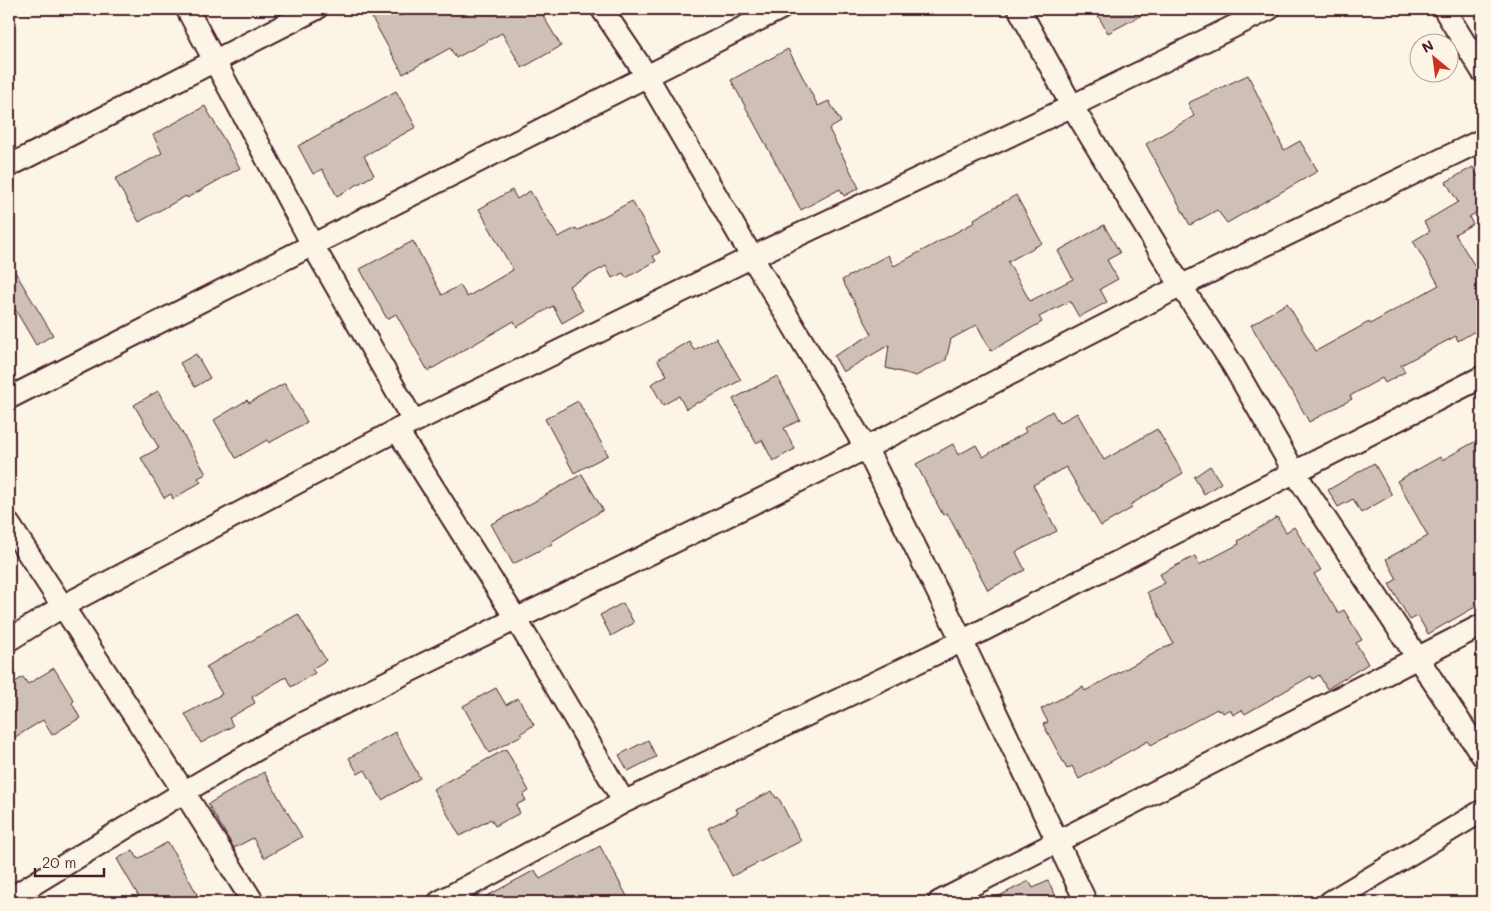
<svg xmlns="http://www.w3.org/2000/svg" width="1491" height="911" font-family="Mali,sans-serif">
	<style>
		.building { fill: #cfc0b7; stroke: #4a1f2b }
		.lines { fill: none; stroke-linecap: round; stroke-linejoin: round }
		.minor-casing { stroke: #4a1f2b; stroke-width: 25 }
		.minor { stroke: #fcf5e5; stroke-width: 21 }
	</style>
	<rect width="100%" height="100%" fill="#fcf5e5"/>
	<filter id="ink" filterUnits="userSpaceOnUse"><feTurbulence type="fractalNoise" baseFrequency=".02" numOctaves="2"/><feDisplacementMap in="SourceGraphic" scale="10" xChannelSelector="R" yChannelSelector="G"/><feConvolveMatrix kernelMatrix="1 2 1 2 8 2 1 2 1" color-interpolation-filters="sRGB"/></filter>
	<g filter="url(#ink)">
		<path class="building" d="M 389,9 L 395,9 L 399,16 L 412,9 L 539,9 L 561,46 L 522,68 L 502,33 L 456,58 L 450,48 L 403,74 L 372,18 Z
			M 1094,9 L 1153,9 L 1108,33 Z
			M 788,49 L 818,106 L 829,101 L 841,122 L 829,129 L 859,188 L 844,196 L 840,189 L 801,210 L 731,80 Z
			M 1248,75 L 1284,150 L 1300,141 L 1318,171 L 1227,223 L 1217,210 L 1190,225 L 1146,144 L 1194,116 L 1188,103 Z
			M 396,91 L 416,127 L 364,156 L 374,175 L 337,196 L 322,169 L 313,174 L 298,146 Z
			M 205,106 L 240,168 L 187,198 L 186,196 L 139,222 L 115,179 L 162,153 L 153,135 Z
			M 1473,167 L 1482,184 L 1482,209 L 1469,217 L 1473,224 L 1455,234 L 1476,268 L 1482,264 L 1482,327 L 1458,341 L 1456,336 L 1401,365 L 1405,372 L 1385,383 L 1382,378 L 1350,396 L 1352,399 L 1309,422 L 1291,389 L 1289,390 L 1251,325 L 1287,303 L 1316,351 L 1369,322 L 1370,324 L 1439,285 L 1413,241 L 1430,231 L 1424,222 L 1458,202 L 1446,182 Z
			M 512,190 L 517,199 L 530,191 L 558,237 L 576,228 L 577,231 L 632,201 L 660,252 L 653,256 L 656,261 L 626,278 L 623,273 L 612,278 L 606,266 L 569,286 L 583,311 L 562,323 L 553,306 L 517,327 L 514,321 L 428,371 L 396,314 L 387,319 L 360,269 L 413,241 L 442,295 L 460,285 L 467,297 L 513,270 L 479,209 Z
			M 1016,195 L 1042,243 L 1008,262 L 1030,301 L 1073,279 L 1058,251 L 1104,225 L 1120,253 L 1107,260 L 1118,279 L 1100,289 L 1107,302 L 1079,317 L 1070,301 L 1039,317 L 1042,322 L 991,351 L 977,325 L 951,339 L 946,360 L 916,376 L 886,368 L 889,345 L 843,372 L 834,356 L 872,334 L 842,280 L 888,255 L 894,266 L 975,222 L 974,219 Z
			M 9,262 L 53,335 L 36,345 L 9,299 Z
			M 716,338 L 741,380 L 699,403 L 698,402 L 686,409 L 679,396 L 663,405 L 651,384 L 667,375 L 657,360 L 689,341 L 694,350 Z
			M 196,354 L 210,378 L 195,387 L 180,363 Z
			M 777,376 L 800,420 L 784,428 L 795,449 L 773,461 L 762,440 L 756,443 L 733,399 Z
			M 285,383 L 307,422 L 269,443 L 267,440 L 236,458 L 214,420 L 247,400 L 249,403 Z
			M 158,391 L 206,474 L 198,478 L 201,482 L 173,499 L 171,494 L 164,498 L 141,458 L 159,448 L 134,405 Z
			M 578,401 L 608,455 L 574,473 L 545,419 Z
			M 1052,411 L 1059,423 L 1077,413 L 1104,460 L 1157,429 L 1183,473 L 1130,505 L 1132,508 L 1101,526 L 1066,467 L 1033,485 L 1057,531 L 1016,552 L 1025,570 L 988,590 L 947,513 L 943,515 L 916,464 L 953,444 L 958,455 L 976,445 L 983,457 L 1026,432 L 1024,428 Z
			M 1476,441 L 1482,452 L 1482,603 L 1428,634 L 1418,616 L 1410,620 L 1389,584 L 1397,579 L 1386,559 L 1428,536 L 1397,481 L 1440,457 L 1442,460 Z
			M 1374,463 L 1392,495 L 1361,513 L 1353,499 L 1338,507 L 1328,490 Z
			M 1210,466 L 1221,483 L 1204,494 L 1194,477 Z
			M 582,474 L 603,510 L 551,542 L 552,544 L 513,564 L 491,524 L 530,504 Z
			M 1277,517 L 1286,532 L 1294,527 L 1321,570 L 1314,574 L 1338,613 L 1344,610 L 1362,640 L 1356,643 L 1368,664 L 1327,689 L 1319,675 L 1313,679 L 1311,676 L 1245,714 L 1242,710 L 1233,715 L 1230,709 L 1223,713 L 1221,710 L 1218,711 L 1217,709 L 1151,745 L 1148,741 L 1079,779 L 1072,766 L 1067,769 L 1043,724 L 1048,722 L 1041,709 L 1083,687 L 1085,691 L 1173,643 L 1147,592 L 1165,583 L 1160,574 L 1195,556 L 1199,565 L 1239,544 L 1238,541 Z
			M 623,603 L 634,623 L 611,636 L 600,615 Z
			M 298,614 L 326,660 L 312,669 L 315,673 L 291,687 L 286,677 L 252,697 L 255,703 L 229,718 L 233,726 L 201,743 L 185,714 L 222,694 L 206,667 Z
			M 54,668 L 74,701 L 72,703 L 80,718 L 52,735 L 43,720 L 9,741 L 9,686 L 23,677 L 28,684 Z
			M 496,688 L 506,705 L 518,698 L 534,725 L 521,733 L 522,735 L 489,753 L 463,706 Z
			M 395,732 L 420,778 L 382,800 L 365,770 L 358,774 L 349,758 Z
			M 648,740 L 656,757 L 628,771 L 619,755 Z
			M 506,749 L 529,791 L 523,795 L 526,800 L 516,805 L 520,813 L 495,826 L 491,819 L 460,836 L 433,789 Z
			M 264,772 L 302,837 L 264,858 L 253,838 L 234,848 L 208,804 Z
			M 772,791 L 776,798 L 778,797 L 801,841 L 732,876 L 708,828 L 738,813 L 736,809 Z
			M 168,842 L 197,894 L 196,895 L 200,902 L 142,902 L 117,859 L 133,850 L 138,859 Z
			M 600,846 L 630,902 L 476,902 L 535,870 L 540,879 Z
			M 1029,881 L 1033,888 L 1048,881 L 1059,902 L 987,902 Z"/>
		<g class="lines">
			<defs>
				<path id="minor" d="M 187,9 L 312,244 L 414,422
					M 602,9 L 647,76 L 752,257 L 866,448 L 962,641 L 1086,902
					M 1019,9 L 1072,106 L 1181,286 L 1233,365 L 1295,473 L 1482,755
					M 1444,9 L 1482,71
					M 9,166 L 316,9
					M 9,398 L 780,9
					M 397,430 L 516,619 L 624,802
					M 9,524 L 184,792 L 253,902
					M 9,640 L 63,606 L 397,430 L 752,257 L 1072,106 L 1269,9
					M 9,899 L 184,792 L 299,725 L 866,448 L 1181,286 L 1482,140
					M 439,902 L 624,802 L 962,641 L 1482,377
					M 939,902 L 1482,625
					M 1330,902 L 1482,811"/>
			</defs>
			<use href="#minor" class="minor-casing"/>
			<use href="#minor" class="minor"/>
		</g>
	</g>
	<rect width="1491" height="911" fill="none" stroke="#fcf5e5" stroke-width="30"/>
	<rect x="15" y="15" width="1461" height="881" fill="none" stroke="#4a1f2b" stroke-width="2" filter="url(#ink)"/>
	<g transform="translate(1434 58) rotate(331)"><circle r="24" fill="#fcf5e5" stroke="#b59f9b"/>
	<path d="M0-4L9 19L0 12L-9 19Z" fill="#c8321e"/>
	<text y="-8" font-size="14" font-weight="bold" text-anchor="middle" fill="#4a1f2b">N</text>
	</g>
	<path d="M35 868v8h69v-8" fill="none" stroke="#4a1f2b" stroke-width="2.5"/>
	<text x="42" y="868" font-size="15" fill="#4a1f2b" stroke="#fcf5e5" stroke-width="4" paint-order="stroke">20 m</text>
</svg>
